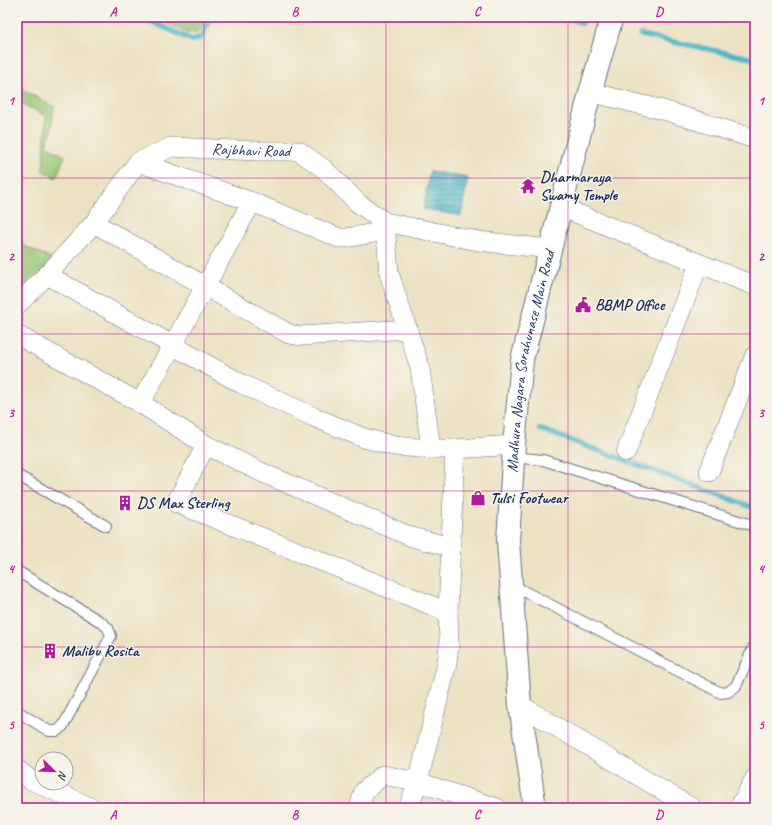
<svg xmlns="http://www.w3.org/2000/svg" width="772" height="825" font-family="Caveat,sans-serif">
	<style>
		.green { fill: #98c573; stroke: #5a7a68 }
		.water { fill: url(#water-rules); stroke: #327292 }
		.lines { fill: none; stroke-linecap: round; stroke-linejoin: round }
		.stream { stroke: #49b5c5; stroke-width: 5.5 }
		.service-casing { stroke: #646e81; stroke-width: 12 }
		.minor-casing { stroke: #646e81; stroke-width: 20 }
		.tertiary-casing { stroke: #646e81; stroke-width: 24 }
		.service { stroke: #fff; stroke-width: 10 }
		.minor { stroke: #fff; stroke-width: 19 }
		.tertiary { stroke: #fff; stroke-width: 22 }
		.grid { fill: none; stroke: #b5179e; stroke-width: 1; stroke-opacity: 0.55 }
		.labels { text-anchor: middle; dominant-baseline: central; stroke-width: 3; stroke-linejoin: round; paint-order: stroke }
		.street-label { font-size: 16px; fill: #1b2f5e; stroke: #f7f3e8 }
		.poi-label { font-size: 16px; font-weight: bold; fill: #1b2f5e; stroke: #f7f3e8; text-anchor: start }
		.neatline { fill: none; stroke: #b5179e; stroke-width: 1.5 }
		.grid-label { font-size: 13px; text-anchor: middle; font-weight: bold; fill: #b5179e }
	</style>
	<defs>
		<pattern id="water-rules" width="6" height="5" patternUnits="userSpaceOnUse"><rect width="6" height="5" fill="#49b5c5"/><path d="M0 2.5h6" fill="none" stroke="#3c94a3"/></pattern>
	</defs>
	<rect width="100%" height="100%" fill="#f7f3e8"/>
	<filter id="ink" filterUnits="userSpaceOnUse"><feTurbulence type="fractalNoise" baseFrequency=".025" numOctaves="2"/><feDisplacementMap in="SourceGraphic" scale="8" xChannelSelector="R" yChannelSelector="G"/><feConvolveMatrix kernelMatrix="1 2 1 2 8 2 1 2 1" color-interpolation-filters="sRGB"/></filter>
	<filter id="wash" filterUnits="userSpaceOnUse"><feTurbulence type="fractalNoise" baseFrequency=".012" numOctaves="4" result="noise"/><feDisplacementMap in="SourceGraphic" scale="16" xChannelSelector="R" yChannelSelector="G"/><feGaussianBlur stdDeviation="0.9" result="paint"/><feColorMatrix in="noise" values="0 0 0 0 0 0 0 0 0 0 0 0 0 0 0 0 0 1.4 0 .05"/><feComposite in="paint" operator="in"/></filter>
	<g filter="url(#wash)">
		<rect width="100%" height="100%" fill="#ece2c3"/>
		<path class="green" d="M 155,17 L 206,17 L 199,32 L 187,33 Z
			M 17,86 L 54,107 L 51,132 L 46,145 L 65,156 L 56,178 L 43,171 L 46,116 L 17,101 Z
			M 17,242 L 54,260 L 17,299 Z"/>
		<path class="water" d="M 430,171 L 468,178 L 461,216 L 423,209 Z"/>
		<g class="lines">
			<path class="stream" d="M 144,17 L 148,20 L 192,40 L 202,37 L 210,17
				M 565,17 L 582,23
				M 641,35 L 755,59
				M 540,429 L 755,508"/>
		</g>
	</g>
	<g filter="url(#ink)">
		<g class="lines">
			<defs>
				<path id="service" d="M 513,457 L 543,460 L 755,526
					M 17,475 L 106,526
					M 17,571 L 101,622 L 108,628 L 111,636 L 63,726 L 57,731 L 49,731 L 17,711
					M 510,584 L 721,693 L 728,692 L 736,686 L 755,644"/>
				<g id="minor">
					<path d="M 590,93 L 602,95 L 663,110 L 755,139"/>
					<path d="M 138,162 L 252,202 L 339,238 L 346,238 L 386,231"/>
					<path d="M 561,207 L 755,286"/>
					<path d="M 385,222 L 389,273 L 420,368 L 431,449"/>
					<path d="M 94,223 L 289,334 L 301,336 L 408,329"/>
					<path d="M 47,275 L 242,384 L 314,417 L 364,438 L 394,446 L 431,449 L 455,449 L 514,445"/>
					<path id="s1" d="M 17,305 L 47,275 L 94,223 L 138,162 L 171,147 L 256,151 L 299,151 L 324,169 L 358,203 L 385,222 L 478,241 L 550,249"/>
					<path d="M 17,335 L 140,403 L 206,445 L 263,473 L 393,529 L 412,537 L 450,547"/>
					<path d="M 140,403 C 178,337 214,269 252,202"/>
					<path d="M 206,445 L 176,503 L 448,612"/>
					<path d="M 626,452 L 699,264"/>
					<path d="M 709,472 L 755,355"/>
					<path d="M 520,705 L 692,808"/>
					<path d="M 17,769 L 29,779 L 92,808"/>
					<path d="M 359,808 L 364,791 L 383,775 L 418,782 L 497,808"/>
					<path d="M 408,808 L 418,782 L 447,663 L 449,645 L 448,612 L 455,449"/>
					<path d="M 739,808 L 755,778"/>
				</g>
				<g id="tertiary">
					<path id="s2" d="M 535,808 L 520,705 L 508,541 L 514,445 L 522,360 L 590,93 L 612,17"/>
				</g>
			</defs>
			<use href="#service" class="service-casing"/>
			<use href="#minor" class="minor-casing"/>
			<use href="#tertiary" class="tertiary-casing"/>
			<use href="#service" class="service"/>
			<use href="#minor" class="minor"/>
			<use href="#tertiary" class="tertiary"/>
		</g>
	</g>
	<path class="grid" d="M 204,17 L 204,808M 386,17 L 386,808M 568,17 L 568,808M 17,178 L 755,178M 17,334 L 755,334M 17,491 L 755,491M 17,647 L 755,647"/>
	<defs>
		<symbol id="temple-bare" viewBox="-9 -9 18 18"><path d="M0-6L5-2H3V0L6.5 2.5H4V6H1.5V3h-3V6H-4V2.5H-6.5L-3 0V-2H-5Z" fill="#b5179e" stroke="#f7f3e8" stroke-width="2.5" paint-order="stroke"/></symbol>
		<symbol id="civic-bare" viewBox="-9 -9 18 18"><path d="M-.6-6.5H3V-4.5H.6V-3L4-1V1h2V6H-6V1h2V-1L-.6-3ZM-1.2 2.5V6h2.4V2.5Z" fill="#b5179e" stroke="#f7f3e8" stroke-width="2.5" paint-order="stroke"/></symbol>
		<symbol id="shop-bare" viewBox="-9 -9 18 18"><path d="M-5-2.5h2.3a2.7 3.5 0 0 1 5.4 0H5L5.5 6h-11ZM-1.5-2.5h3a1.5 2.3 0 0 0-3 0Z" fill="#b5179e" stroke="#f7f3e8" stroke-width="2.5" paint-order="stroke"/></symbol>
		<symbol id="building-bare" viewBox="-9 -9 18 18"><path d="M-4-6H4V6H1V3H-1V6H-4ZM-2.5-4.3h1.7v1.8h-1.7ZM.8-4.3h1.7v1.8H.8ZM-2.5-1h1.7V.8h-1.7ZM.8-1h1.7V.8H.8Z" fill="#b5179e" stroke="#f7f3e8" stroke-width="2.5" paint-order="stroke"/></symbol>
	</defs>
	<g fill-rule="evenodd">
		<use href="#temple-bare" x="517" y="175" width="22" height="22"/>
		<use href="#civic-bare" x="572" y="294" width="22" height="22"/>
		<use href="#shop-bare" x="467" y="487" width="22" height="22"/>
		<use href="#building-bare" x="114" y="492" width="22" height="22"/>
		<use href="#building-bare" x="39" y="640" width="22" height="22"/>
	</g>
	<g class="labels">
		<g class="street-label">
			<text stroke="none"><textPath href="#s1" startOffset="304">Rajbhavi Road</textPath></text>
			<text stroke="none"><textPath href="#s2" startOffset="450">Madhura Nagara Sorahunase Main Road</textPath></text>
		</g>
		<g class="poi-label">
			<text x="540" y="177">Dharmaraya<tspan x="540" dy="18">Swamy Temple</tspan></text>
			<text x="595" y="305">BBMP Office</text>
			<text x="490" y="498">Tulsi Footwear</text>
			<text x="137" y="503">DS Max Sterling</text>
			<text x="62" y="651">Malibu Rosita</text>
		</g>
	</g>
	<rect width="772" height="825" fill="none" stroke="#f7f3e8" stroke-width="44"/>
	<g transform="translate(54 771) rotate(113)"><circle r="19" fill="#f7f3e8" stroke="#9fa5b1"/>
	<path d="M0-3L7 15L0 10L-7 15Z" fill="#b5179e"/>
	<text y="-6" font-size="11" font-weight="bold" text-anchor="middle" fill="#1b2f5e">N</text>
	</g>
	<rect x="22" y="22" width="728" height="781" class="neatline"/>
	<g class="grid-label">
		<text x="113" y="16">A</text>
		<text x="295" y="16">B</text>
		<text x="477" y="16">C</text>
		<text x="659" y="16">D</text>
		<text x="11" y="105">1</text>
		<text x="761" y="105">1</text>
		<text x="11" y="261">2</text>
		<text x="761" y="261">2</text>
		<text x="11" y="417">3</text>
		<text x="761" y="417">3</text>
		<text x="11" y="573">4</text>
		<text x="761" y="573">4</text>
		<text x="11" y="729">5</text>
		<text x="761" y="729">5</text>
		<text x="113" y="819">A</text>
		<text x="295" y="819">B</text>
		<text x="477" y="819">C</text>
		<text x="659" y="819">D</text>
	</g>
</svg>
